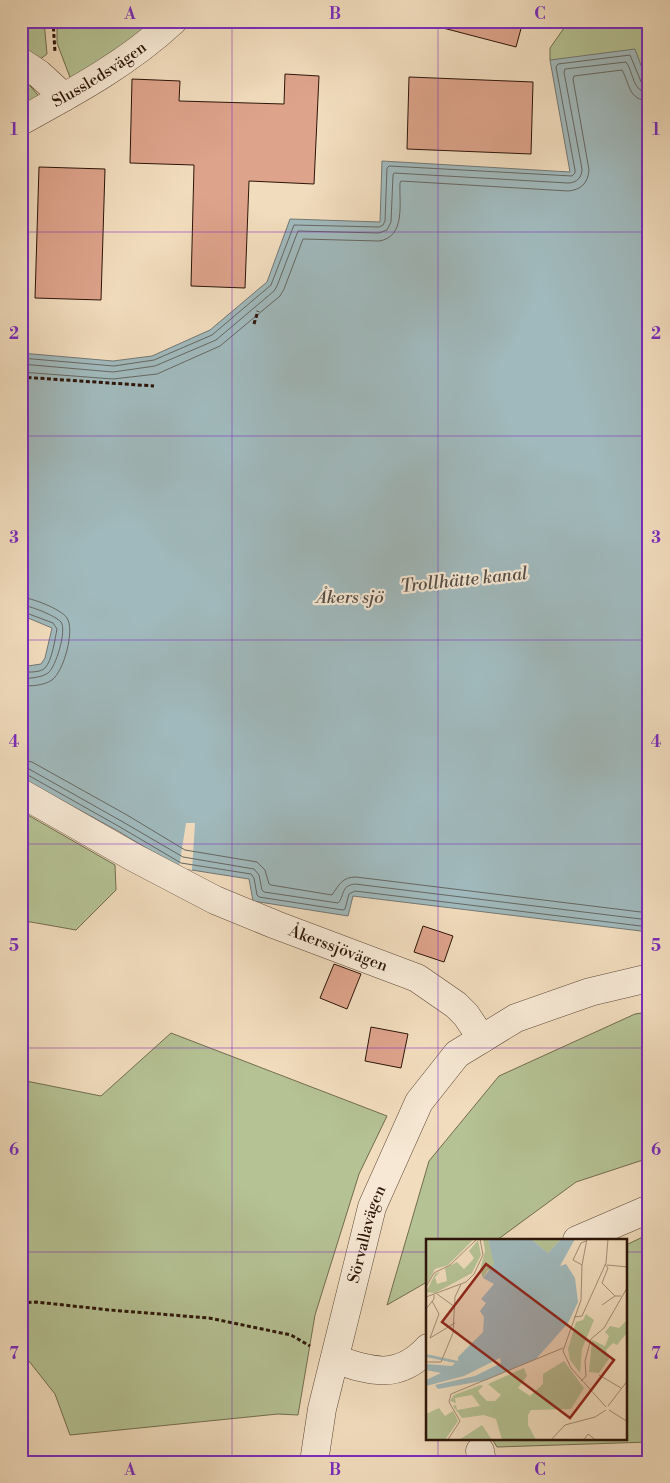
<svg xmlns="http://www.w3.org/2000/svg" width="670" height="1483" font-family="'Libre Bodoni',serif">
	<style>
		.green { fill: #b5c294; stroke: #716c4e }
		.water { fill: #a0b9bc; stroke: #727774 }
		.pier { fill: #f1dcbd }
		.lines { fill: none; stroke-linecap: round; stroke-linejoin: round }
		.shore { stroke: #666762; stroke-width: 1 }
		.building { fill: #dda38b; stroke: #2d1509 }
		.minor-casing { stroke: #5e4736; stroke-width: 29 }
		.path { stroke: #2d1509; stroke-width: 3; stroke-dasharray: 4 2.5; stroke-linecap: butt }
		.minor { stroke: #f6e8d4; stroke-width: 28 }
		.grid { fill: none; stroke: #7b2cbf; stroke-width: 1; stroke-opacity: 0.55 }
		.labels { text-anchor: middle; dominant-baseline: central; stroke-width: 4.5; stroke-linejoin: round; paint-order: stroke }
		.street-label { font-size: 16px; fill: #2d1509; stroke: #f6e8d4 }
		.water-label { font-size: 18px; font-style: italic; fill: #554e48; stroke: #f6e8d4 }
		.inset-road { fill: none; stroke: #a38c75; stroke-width: 1 }
		.view { fill: #8f2418; fill-opacity: 0.15; stroke: #8f2418; stroke-width: 2.5 }
		.inset-edge { fill: none; stroke: #2d1509; stroke-width: 2.5 }
		.neatline { fill: none; stroke: #7b2cbf; stroke-width: 2 }
		.grid-label { font-size: 16px; text-anchor: middle; font-weight: bold; fill: #7b2cbf }
	</style>
	<rect width="100%" height="100%" fill="#f1dcbd"/>
	<filter id="stains"><feTurbulence type="fractalNoise" baseFrequency=".004" numOctaves="4"/><feColorMatrix values="0 0 0 0 .2 0 0 0 0 .09 0 0 0 0 .02 0 0 0 .5 -.17"/></filter>
	<radialGradient id="worn" r=".72"><stop offset=".6" stop-color="#630" stop-opacity="0"/><stop offset="1" stop-color="#630" stop-opacity=".3"/></radialGradient>
	<path class="green" d="M 21,21 L 44,21 L 47,54 L 35,63 L 21,57 Z
		M 57,21 L 150,21 L 123,48 L 71,80 L 57,43 Z
		M 569,21 L 649,21 L 649,87 L 550,60 L 550,48 Z
		M 21,75 L 42,100 L 21,109 Z
		M 21,811 L 115,865 L 116,890 L 76,930 L 31,922 L 21,922 Z
		M 649,1012 L 649,1158 L 576,1182 L 497,1240 L 428,1240 L 427,1282 L 387,1305 L 429,1161 L 499,1076 L 635,1014 Z
		M 171,1033 L 387,1116 L 359,1174 L 315,1315 L 298,1415 L 278,1414 L 70,1435 L 55,1394 L 21,1351 L 21,1080 L 101,1096 Z
		M 649,1234 L 649,1442 L 497,1447 L 492,1439 L 626,1439 L 626,1245 Z"/>
	<path class="water" d="M 635,49 L 649,87 L 649,932 L 353,896 L 348,916 L 253,901 L 249,879 L 179,868 L 118,831 L 21,778 L 21,667 L 41,664 L 45,658 L 52,628 L 21,615 L 21,353 L 113,361 L 152,356 L 210,330 L 267,282 L 290,219 L 380,222 L 382,161 L 570,172 L 550,60 Z"/>
	<path class="pier" d="M 186,823 L 195,823 L 192,870 L 179,868 Z"/>
	<g class="lines">
		<path class="shore" d="M 21,358 L 114,366 L 154,360 L 212,335 L 271,285 L 294,225 L 379,227 L 383,225 L 385,221 L 387,168 L 389,166 L 572,176 L 575,173 L 575,170 L 556,67 L 558,64 L 630,55 L 642,84 L 645,86 L 649,87
			M 21,364 L 113,372 L 155,366 L 216,340 L 274,291 L 277,286 L 298,231 L 379,233 L 387,230 L 391,222 L 393,175 L 394,173 L 568,183 C 577,183 582,177 582,169 L 564,72 L 565,69 L 626,62 C 634,73 632,92 649,93
			M 21,372 L 113,379 L 157,374 L 220,346 L 280,296 L 284,289 L 303,239 L 379,241 C 406,237 399,203 400,183 L 401,181 L 568,191 C 581,190 588,183 589,170 L 573,79 L 574,76 L 622,70 C 630,84 628,100 649,101
			M 21,597 C 32,598 61,609 67,618 C 75,630 64,671 52,680 C 43,686 31,686 21,686
			M 21,605 C 29,605 56,616 61,622 C 67,630 56,667 48,673 C 41,678 29,678 21,679
			M 21,611 L 53,623 L 57,629 C 55,639 52,661 45,668 C 40,673 28,672 21,672
			M 21,760 L 32,762 L 127,815 L 185,850 L 257,862 L 265,870 L 269,884 L 271,885 L 332,895 C 339,885 342,877 356,877 L 649,913
			M 21,767 L 29,769 L 123,822 L 183,857 L 254,869 L 259,875 L 262,890 L 264,892 L 338,903 C 345,896 340,886 355,884 L 649,920
			M 21,774 L 26,774 L 120,827 L 181,863 L 251,874 L 254,878 L 257,895 L 259,897 L 343,910 L 345,909 L 349,894 L 355,891 L 649,927"/>
	</g>
	<path class="building" d="M 444,21 L 506,21 L 522,25 L 516,47 L 443,28 Z
		M 285,74 L 319,76 L 314,184 L 249,181 L 245,288 L 191,286 L 194,165 L 130,163 L 132,79 L 180,81 L 179,101 L 284,104 Z
		M 409,77 L 533,82 L 531,154 L 407,149 Z
		M 39,167 L 105,169 L 101,300 L 35,298 Z
		M 423,926 L 453,936 L 444,962 L 414,952 Z
		M 334,964 L 361,974 L 347,1009 L 320,998 Z
		M 371,1027 L 408,1034 L 401,1068 L 365,1061 Z"/>
	<g class="lines">
		<defs>
			<g id="minor">
				<path d="M 21,62 L 39,74 L 64,97"/>
				<path id="s1" d="M 21,121 C 74,92 128,63 173,21"/>
				<path id="s2" d="M 21,793 L 133,857 L 215,900 L 276,925 L 417,978 L 456,1005 L 466,1015 L 482,1039"/>
				<path d="M 577,1240 L 649,1209"/>
				<path d="M 335,1359 C 371,1372 399,1380 428,1348"/>
				<path d="M 480,1451 L 482,1462"/>
				<path id="s3" d="M 314,1462 L 322,1409 L 372,1207 L 419,1102 L 457,1054 L 516,1018 L 590,992 L 649,978"/>
			</g>
		</defs>
		<use href="#minor" class="minor-casing"/>
		<path class="path" d="M 53,21 L 55,52
			M 254,324 L 258,311
			M 21,377 L 154,386
			M 21,1303 L 36,1302 L 110,1310 L 209,1318 L 291,1335 L 310,1346"/>
		<use href="#minor" class="minor"/>
	</g>
	<path class="grid" d="M 232,21 L 232,1462M 438,21 L 438,1240M 21,232 L 649,232M 21,436 L 649,436M 21,640 L 649,640M 21,844 L 649,844M 21,1048 L 649,1048M 21,1252 L 428,1252M 626,1252 L 649,1252M 438,1439 L 438,1462"/>
	<g class="labels">
		<g class="street-label">
			<text stroke="none"><textPath href="#s1" startOffset="91">Slussledsvägen</textPath></text>
			<text stroke="none"><textPath href="#s2" startOffset="354">Åkerssjövägen</textPath></text>
			<text stroke="none"><textPath href="#s3" startOffset="234">Sörvallavägen</textPath></text>
		</g>
		<g class="water-label">
			<text transform="translate(464 580) rotate(-6)">Trollhätte kanal</text>
			<text x="350" y="597">Åkers sjö</text>
		</g>
	</g>
	<g transform="translate(426 1239)">
		<rect width="201" height="201" fill="#f1dcbd"/>
		<path d="M 0,0 L 48,0 L 22,26 L 9,30 L 0,47 ZM 57,0 L 62,0 L 69,25 L 66,32 L 62,31 L 57,39 L 54,31 L 59,12 ZM 105,0 L 135,0 L 122,14 ZM 52,1 L 55,16 L 46,34 L 9,54 L 0,53 L 9,35 L 14,33 L 9,38 L 11,45 L 21,42 L 19,29 L 31,23 L 38,30 L 43,25 L 48,19 L 43,12 ZM 160,75 L 168,81 L 156,110 L 154,134 L 144,121 L 142,110 L 150,83 L 157,81 ZM 201,81 L 201,94 L 191,106 L 187,104 L 180,111 L 183,120 L 173,134 L 163,133 L 166,101 L 179,107 L 183,97 L 179,93 L 184,87 L 193,89 ZM 138,122 L 158,149 L 145,170 L 105,171 L 102,176 L 102,186 L 110,201 L 76,201 L 70,180 L 58,176 L 36,179 L 27,167 L 30,166 L 31,171 L 54,167 L 46,156 L 29,159 L 30,164 L 24,162 L 28,156 L 55,146 L 57,147 L 52,152 L 54,155 L 61,162 L 69,162 L 75,156 L 62,145 L 98,129 L 101,137 L 92,149 L 104,157 L 117,145 L 117,135 ZM 13,169 L 19,177 L 27,172 L 32,182 L 19,201 L 0,201 L 0,175 ZM 56,186 L 66,201 L 33,201 Z" fill="#b5c294"/>
		<path d="M 62,0 L 105,0 L 122,14 L 135,0 L 149,0 L 134,27 L 140,25 L 149,39 L 152,63 L 142,84 L 110,120 L 61,141 L 12,150 L 9,146 L 49,137 L 75,124 L 74,119 L 38,137 L 0,147 L 0,141 L 15,134 L 0,131 L 0,125 L 26,127 L 29,124 L 0,118 L 0,115 L 32,122 L 32,118 L 57,93 L 58,78 L 54,72 L 60,64 L 55,60 L 68,45 L 57,39 L 68,25 Z" fill="#a0b9bc"/>
		<path class="inset-road" d="M 161,0 L 156,26 L 155,61 L 137,112 L 145,129 L 180,168M 179,25 L 182,29 L 176,44 L 189,57 L 195,57M 156,26 L 147,21 L 155,4 L 160,2M 181,26 L 202,28M 0,48 L 8,34 L 24,26 L 51,0M 11,55 L 29,68M 0,58 L 40,43 L 48,35 L 57,16 L 54,0M 6,62 L 13,75 L 4,99 L 29,84M 176,66 L 189,57M 0,70 L 8,60 L 8,56M 148,78 L 156,77 L 180,24 L 182,0M 0,123 L 15,123 L 27,94 L 29,58 L 35,45M 173,136 L 195,149M 155,142 L 160,137 L 159,122 L 165,100 L 178,89 L 201,49M 182,167 L 202,141M 183,171 L 202,183M 21,202 L 34,182 L 23,163 L 25,155 L 137,109M 124,202 L 139,186 L 169,178 L 180,171M 157,202 L 162,195 L 171,202"/>
		<path class="view" d="M 60,25 L 188,121 L 144,179 L 16,83 Z"/>
		<rect width="201" height="201" class="inset-edge"/>
	</g>
	<rect width="670" height="1483" fill="none" stroke="#f1dcbd" stroke-width="55"/>
	<rect x="28" y="28" width="614" height="1428" class="neatline"/>
	<g class="grid-label">
		<text x="130" y="19">A</text>
		<text x="335" y="19">B</text>
		<text x="540" y="19">C</text>
		<text x="14" y="135">1</text>
		<text x="656" y="135">1</text>
		<text x="14" y="339">2</text>
		<text x="656" y="339">2</text>
		<text x="14" y="543">3</text>
		<text x="656" y="543">3</text>
		<text x="14" y="747">4</text>
		<text x="656" y="747">4</text>
		<text x="14" y="951">5</text>
		<text x="656" y="951">5</text>
		<text x="14" y="1155">6</text>
		<text x="656" y="1155">6</text>
		<text x="14" y="1359">7</text>
		<text x="656" y="1359">7</text>
		<text x="130" y="1475">A</text>
		<text x="335" y="1475">B</text>
		<text x="540" y="1475">C</text>
	</g>
	<rect width="100%" height="100%" filter="url(#stains)"/>
	<rect width="100%" height="100%" fill="url(#worn)"/>
</svg>
